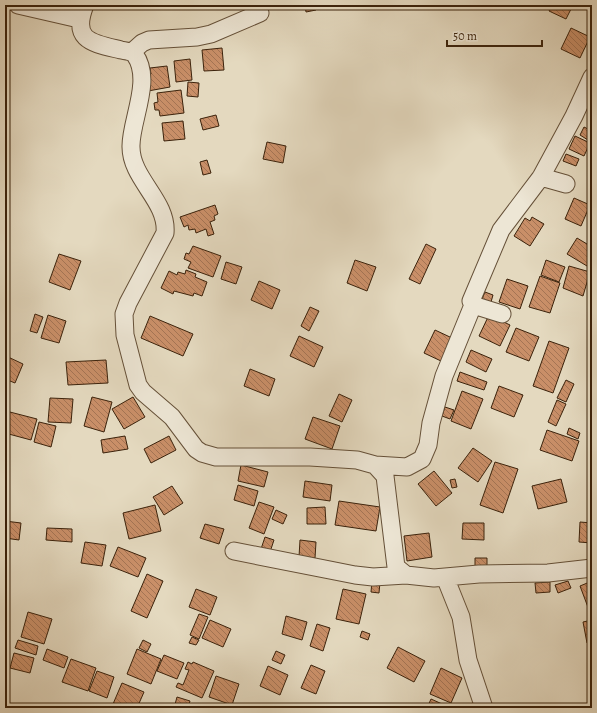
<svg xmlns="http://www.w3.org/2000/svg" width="597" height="713" font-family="Alegreya,serif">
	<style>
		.building { fill: url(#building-back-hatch); stroke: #3b220b }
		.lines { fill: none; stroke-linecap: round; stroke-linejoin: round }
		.minor-casing { stroke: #655038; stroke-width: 19 }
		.minor { stroke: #ede6d5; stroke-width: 17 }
	</style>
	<defs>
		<pattern id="building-back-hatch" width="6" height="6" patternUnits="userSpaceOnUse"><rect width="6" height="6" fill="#c98f68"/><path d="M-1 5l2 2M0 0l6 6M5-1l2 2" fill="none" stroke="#a47454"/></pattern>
	</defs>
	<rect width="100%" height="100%" fill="#e4d9bf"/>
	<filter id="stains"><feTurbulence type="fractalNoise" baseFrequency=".005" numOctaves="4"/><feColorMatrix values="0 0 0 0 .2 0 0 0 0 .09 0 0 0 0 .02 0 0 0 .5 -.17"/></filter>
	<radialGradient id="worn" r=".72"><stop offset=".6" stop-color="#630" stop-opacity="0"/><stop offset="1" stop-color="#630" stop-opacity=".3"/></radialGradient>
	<path class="building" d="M 305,5 L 315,5 L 316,10 L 306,12 Z
		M 552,5 L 573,5 L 566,19 L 549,11 Z
		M 571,28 L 590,37 L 580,58 L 561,49 Z
		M 222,48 L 224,70 L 204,71 L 202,50 Z
		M 190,59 L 192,80 L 176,82 L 174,61 Z
		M 167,66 L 170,87 L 148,91 L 148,75 L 151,74 L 150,68 Z
		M 188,82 L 199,83 L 198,97 L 187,96 Z
		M 181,90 L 184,113 L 160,116 L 159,110 L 155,110 L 154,103 L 158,102 L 157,93 Z
		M 216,115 L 219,126 L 203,130 L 200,119 Z
		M 183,121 L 185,139 L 164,141 L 162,123 Z
		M 584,127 L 592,131 L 588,140 L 580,135 Z
		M 575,136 L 590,143 L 584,156 L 569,149 Z
		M 267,142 L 286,146 L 283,163 L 263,159 Z
		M 566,154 L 579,159 L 576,166 L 563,161 Z
		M 207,160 L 211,173 L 203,175 L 200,162 Z
		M 574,198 L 590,205 L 581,226 L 565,219 Z
		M 215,205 L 218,214 L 214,216 L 215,220 L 210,222 L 214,234 L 208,236 L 206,229 L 196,233 L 195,229 L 189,230 L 188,225 L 184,227 L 180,217 Z
		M 532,217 L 544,224 L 530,246 L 514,236 L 525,218 L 530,221 Z
		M 577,238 L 592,247 L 592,269 L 567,254 Z
		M 426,244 L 436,249 L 420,284 L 409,279 Z
		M 193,246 L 221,256 L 213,277 L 188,268 L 191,262 L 184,259 L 186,253 L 189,254 Z
		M 59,254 L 81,261 L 70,290 L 49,282 Z
		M 355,260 L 376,267 L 367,291 L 347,283 Z
		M 546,260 L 565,267 L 559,282 L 541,275 Z
		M 226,262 L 242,267 L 236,284 L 221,279 Z
		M 569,266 L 590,272 L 583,296 L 563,288 Z
		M 186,270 L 196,274 L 195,277 L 207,282 L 202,296 L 194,293 L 193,296 L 174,291 L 173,294 L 161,288 L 169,271 L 177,275 L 178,272 L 185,274 Z
		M 540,276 L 560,283 L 550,313 L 529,307 Z
		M 507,279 L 528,286 L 520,309 L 499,302 Z
		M 259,281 L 280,290 L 272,309 L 251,300 Z
		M 485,292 L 493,295 L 491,302 L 482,299 Z
		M 310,307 L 319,311 L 309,331 L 301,326 Z
		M 35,314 L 43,317 L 37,333 L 30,331 Z
		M 48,315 L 66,321 L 59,343 L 41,338 Z
		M 489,315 L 510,325 L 500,346 L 479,336 Z
		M 150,316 L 193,334 L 183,356 L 141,338 Z
		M 516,328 L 539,337 L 529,361 L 506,352 Z
		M 435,330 L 452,338 L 441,361 L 424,353 Z
		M 299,336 L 323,347 L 314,367 L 290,356 Z
		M 549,341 L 569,348 L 553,393 L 533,386 Z
		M 471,350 L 492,359 L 486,372 L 466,362 Z
		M 6,356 L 23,364 L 15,383 L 5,379 Z
		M 106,360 L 108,383 L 68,385 L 66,362 Z
		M 250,369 L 275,379 L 269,396 L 244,386 Z
		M 460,372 L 487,382 L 484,390 L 457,381 Z
		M 566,380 L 574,384 L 566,402 L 557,398 Z
		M 499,386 L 523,395 L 514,417 L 491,408 Z
		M 462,391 L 483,399 L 471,429 L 451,421 Z
		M 339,394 L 352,400 L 342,422 L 329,416 Z
		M 92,397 L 112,402 L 104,432 L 84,426 Z
		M 133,397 L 145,417 L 124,429 L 112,409 Z
		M 50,398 L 73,399 L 71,423 L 48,422 Z
		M 557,400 L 566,404 L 556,426 L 548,422 Z
		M 445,407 L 454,410 L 450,419 L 442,416 Z
		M 6,411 L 37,419 L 31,440 L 5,433 Z
		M 313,417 L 340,426 L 332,449 L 305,439 Z
		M 39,422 L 56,426 L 51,447 L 34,442 Z
		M 569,428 L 580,433 L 578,439 L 567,434 Z
		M 547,430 L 579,441 L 572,461 L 540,450 Z
		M 125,436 L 128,449 L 103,453 L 101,440 Z
		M 169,436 L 176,450 L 151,463 L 144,449 Z
		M 473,448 L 492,461 L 478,482 L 458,468 Z
		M 495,462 L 518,469 L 503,513 L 480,505 Z
		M 241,465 L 268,472 L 264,487 L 238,481 Z
		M 434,471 L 452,493 L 436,506 L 418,484 Z
		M 455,479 L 457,487 L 452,488 L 450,480 Z
		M 561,479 L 567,502 L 538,509 L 532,486 Z
		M 305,481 L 332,485 L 330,501 L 303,497 Z
		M 238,485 L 258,491 L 254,506 L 234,500 Z
		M 172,486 L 183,503 L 164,515 L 153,497 Z
		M 339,501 L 380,507 L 376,531 L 335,525 Z
		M 259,502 L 274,507 L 264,534 L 249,528 Z
		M 155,505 L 161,531 L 129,539 L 123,513 Z
		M 325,507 L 326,524 L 307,524 L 307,508 Z
		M 276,510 L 287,515 L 283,524 L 272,519 Z
		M 5,521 L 21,523 L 19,540 L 5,538 Z
		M 580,522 L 592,523 L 592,543 L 579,542 Z
		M 463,523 L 484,523 L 484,540 L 462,539 Z
		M 205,524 L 224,529 L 219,544 L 200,538 Z
		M 47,528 L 72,529 L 72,542 L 46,540 Z
		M 429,533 L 432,557 L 407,561 L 404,536 Z
		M 265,537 L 274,540 L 270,552 L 261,549 Z
		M 300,540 L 316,542 L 315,558 L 299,557 Z
		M 85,542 L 106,545 L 102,566 L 81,563 Z
		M 118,547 L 146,558 L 138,577 L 110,566 Z
		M 475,558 L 487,558 L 487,567 L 475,567 Z
		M 147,574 L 163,581 L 147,618 L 131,611 Z
		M 372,581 L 380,582 L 379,593 L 371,592 Z
		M 568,581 L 571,588 L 558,593 L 555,585 Z
		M 592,581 L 592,608 L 589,610 L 580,586 Z
		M 550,582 L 550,592 L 536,593 L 535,583 Z
		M 196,589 L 217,597 L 210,615 L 189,607 Z
		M 343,589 L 366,594 L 359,624 L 336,619 Z
		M 28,612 L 52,619 L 44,644 L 21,637 Z
		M 199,614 L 208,617 L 199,639 L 190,635 Z
		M 286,616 L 307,622 L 302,640 L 282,634 Z
		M 210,620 L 231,629 L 223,647 L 202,638 Z
		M 592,620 L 592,642 L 587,643 L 583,622 Z
		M 317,624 L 330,628 L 323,651 L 310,646 Z
		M 362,631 L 370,634 L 368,640 L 360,637 Z
		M 192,637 L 199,640 L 196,645 L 189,643 Z
		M 18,640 L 38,646 L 36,655 L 15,648 Z
		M 143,640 L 151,644 L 147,652 L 139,648 Z
		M 398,647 L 425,661 L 414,682 L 387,668 Z
		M 47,649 L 68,657 L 64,668 L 43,660 Z
		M 137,649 L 161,659 L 151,684 L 127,674 Z
		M 276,651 L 285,655 L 281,664 L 272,660 Z
		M 14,653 L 34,658 L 30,673 L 10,668 Z
		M 164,655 L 184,663 L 177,679 L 157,671 Z
		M 71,659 L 96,668 L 88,691 L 62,682 Z
		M 188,662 L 192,664 L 193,662 L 214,671 L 202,698 L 176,687 L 178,683 L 183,685 L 189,670 L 185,669 Z
		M 311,665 L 325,671 L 316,694 L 301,688 Z
		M 268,666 L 288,675 L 280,695 L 260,686 Z
		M 441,668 L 462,678 L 451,703 L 430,694 Z
		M 97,671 L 114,677 L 107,698 L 89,691 Z
		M 216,676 L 239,684 L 232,705 L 209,697 Z
		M 122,683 L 144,692 L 137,708 L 124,708 L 113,704 Z
		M 177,697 L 190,701 L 188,708 L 174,708 Z
		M 431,699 L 451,708 L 427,708 Z"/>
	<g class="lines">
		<defs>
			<path id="minor" d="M 18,5 L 79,19
				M 85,5 C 71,41 92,43 121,50 C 126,51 132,51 135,55 C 153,80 130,122 131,147 C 131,179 168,201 165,233 L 128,303 L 124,314 L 125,335 L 138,385 L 143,392 L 172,417 L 196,449 L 202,453 L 216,457 L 310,457 L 357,460 L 375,465 L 407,467 L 422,459 L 428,445 L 431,423 L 444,376 L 473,305 L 471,301 L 501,230 L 541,177 L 574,116 L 592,77
				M 132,52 L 142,43 L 149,40 L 197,37 L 211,34 L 260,13
				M 541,177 L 566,184
				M 473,305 L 502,314
				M 375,465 L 385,476 L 396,567 L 406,575 L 434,578 L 479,574 L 548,573 L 592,568
				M 234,551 L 355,575 L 373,577 L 406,575
				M 445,577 L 461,617 L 468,660 L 484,708"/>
		</defs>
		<use href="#minor" class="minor-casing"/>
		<use href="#minor" class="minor"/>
	</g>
	<rect width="597" height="713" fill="none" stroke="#e4d9bf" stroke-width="20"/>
	<rect x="6" y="6" width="585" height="701" fill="none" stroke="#3b220b" stroke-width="2"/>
	<rect x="10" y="10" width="577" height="693" fill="none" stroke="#3b220b"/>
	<path d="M447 40v6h95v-6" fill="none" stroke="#3b220b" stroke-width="2"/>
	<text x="453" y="40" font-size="12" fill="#3b220b" stroke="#ede6d5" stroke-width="3" paint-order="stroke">50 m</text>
	<rect width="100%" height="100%" filter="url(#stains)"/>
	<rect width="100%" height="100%" fill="url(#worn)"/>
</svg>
